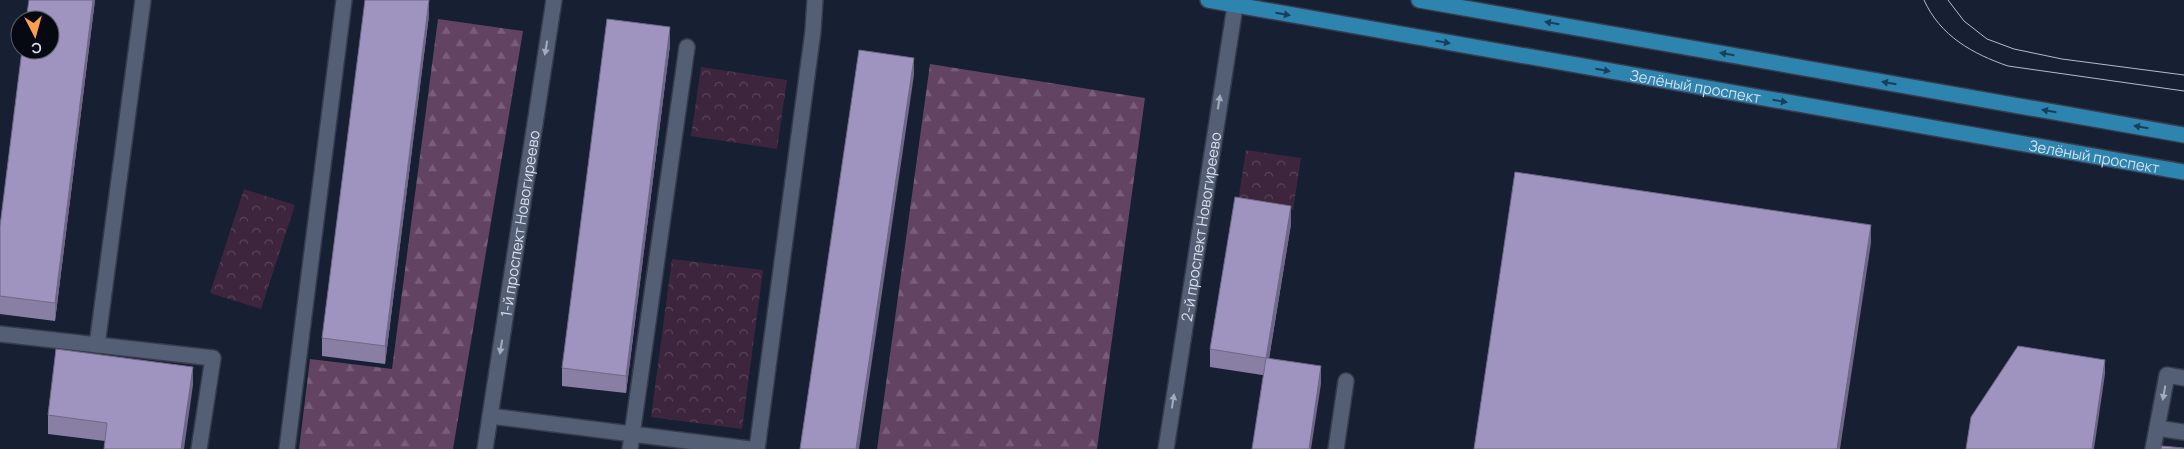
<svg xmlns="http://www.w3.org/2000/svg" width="2184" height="449" font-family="Manrope,sans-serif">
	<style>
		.forest { fill: url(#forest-firs) }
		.park { fill: url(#park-crowns) }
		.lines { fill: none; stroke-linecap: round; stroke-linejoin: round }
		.minor-casing { stroke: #363c4c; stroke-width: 18 }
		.major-casing { stroke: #363c4c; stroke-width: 18 }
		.minor { stroke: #545f76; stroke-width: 15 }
		.major { stroke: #2c84af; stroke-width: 15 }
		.tram { stroke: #b4bbca; stroke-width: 1 }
		.wall { fill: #897fa4 }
		.shaded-wall { fill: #6f6886 }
		.building { fill: #9f94bf; stroke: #6f6886 }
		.oneway { fill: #174059 }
		.oneway2 { fill: #a3acbd }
		.labels { text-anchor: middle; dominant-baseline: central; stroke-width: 5; stroke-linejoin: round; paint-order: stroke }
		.street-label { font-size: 15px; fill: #d8dfec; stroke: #060912 }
	</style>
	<defs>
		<pattern id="forest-firs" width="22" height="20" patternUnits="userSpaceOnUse" patternTransform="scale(1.25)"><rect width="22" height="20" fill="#634362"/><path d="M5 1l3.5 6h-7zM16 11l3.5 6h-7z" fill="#795e79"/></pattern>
		<pattern id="park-crowns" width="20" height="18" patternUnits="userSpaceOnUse" patternTransform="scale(1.25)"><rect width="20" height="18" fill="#3d263d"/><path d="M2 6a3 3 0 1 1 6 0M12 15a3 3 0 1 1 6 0" fill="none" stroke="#584559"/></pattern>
	</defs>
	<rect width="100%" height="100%" fill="#171f33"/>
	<path class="forest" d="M 438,19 L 523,31 L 453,449 L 299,449 L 310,359 L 392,369 Z
		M 930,64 L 1145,98 L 1097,449 L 877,449 Z"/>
	<path class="park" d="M 701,67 L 787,80 L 777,149 L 691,136 Z
		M 1246,150 L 1301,158 L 1293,210 L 1238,202 Z
		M 244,189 L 295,205 L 261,309 L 210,293 Z
		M 672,259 L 763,270 L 742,429 L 651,417 Z"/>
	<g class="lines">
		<defs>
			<g id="minor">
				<path d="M 0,334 L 213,358 L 199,449"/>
				<path d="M 97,345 L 143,0"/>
				<path d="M 490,416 L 750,449"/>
				<path d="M 2157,428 L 2184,432"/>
				<path d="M 287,449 L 344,0"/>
				<path id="s1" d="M 485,449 L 554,0"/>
				<path d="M 630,449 L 687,47"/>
				<path d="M 757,449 L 813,31 L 815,0"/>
				<path id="s2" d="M 1166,449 L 1236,0"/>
				<path d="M 1336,449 L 1346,381"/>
				<path d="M 2153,449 L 2167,375 L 2184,378"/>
			</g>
			<g id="major">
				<path id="s3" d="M 1208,0 L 2184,172"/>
				<path d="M 1419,0 L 2184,135"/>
			</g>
		</defs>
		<use href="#minor" class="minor-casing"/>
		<use href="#major" class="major-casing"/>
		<use href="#minor" class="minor"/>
		<use href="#major" class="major"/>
		<path class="tram" d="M 1924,0 C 1940,36 1973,54 2008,66 L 2184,91
			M 1948,0 L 1964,21 L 1987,39 L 2014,49 L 2062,59 L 2184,75"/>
	</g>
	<path class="wall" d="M 95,0 L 55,321 L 0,314 L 0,226 Z
		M 429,15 L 385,364 L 322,356 L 322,338 Z
		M 670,45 L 626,393 L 562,386 L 562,368 Z
		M 1291,224 L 1269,359 L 1321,384 L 1210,367 L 1210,349 Z
		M 193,385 L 105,441 L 48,434 L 48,415 Z"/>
	<path class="shaded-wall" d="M 93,0 L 95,0 L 55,321 L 55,303 Z
		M 429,0 L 429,15 L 385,364 L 385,346 Z
		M 670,27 L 670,45 L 626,393 L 626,376 Z
		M 914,58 L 914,75 L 859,449 L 856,449 Z
		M 1291,206 L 1291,224 L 1266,376 L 1266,358 Z
		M 1871,225 L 1871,243 L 1840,449 L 1837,449 Z
		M 2105,360 L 2105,374 L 2094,449 L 2092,449 Z
		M 1321,366 L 1321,384 L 1311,449 L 1309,449 Z
		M 193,367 L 193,385 L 184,449 L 181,449 Z"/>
	<path class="building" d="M 29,0 L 93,0 L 55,303 L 0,296 L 0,226 L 22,50 L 50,50 L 50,20 L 26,20 Z
		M 365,0 L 429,0 L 385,346 L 322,338 Z
		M 607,19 L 670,27 L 626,376 L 562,368 Z
		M 859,50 L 914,58 L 856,449 L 800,449 Z
		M 1515,172 L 1871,225 L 1837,449 L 1474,449 Z
		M 1235,197 L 1291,206 L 1266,358 L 1321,366 L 1309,449 L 1252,449 L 1266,358 L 1210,349 Z
		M 2018,346 L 2105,360 L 2092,449 L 1966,449 L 1971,417 Z
		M 56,349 L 193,367 L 181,449 L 104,449 L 107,423 L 48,415 Z
		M 2162,446 L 2184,448 L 2184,449 L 2161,449 Z"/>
	<defs><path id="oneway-solid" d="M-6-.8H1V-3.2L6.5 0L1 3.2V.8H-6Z" transform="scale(1.25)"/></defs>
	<g class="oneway">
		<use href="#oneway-solid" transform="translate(1283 14) rotate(10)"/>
		<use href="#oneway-solid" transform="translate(1552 23) rotate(-170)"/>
		<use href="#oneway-solid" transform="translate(1443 42) rotate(10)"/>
		<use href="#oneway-solid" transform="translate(1727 54) rotate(-170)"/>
		<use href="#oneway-solid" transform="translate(1603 70) rotate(10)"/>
		<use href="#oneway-solid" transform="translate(1889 83) rotate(-170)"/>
		<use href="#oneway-solid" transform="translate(1780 101) rotate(10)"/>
		<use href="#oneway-solid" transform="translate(2049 111) rotate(-170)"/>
		<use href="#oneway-solid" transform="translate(2141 127) rotate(-170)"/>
	</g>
	<g class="oneway2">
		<use href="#oneway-solid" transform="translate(546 48) rotate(99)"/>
		<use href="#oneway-solid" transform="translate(1219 102) rotate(-81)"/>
		<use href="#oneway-solid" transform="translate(501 347) rotate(99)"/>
		<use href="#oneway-solid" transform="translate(2164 393) rotate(100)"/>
		<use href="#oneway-solid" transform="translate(1173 401) rotate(-81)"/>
	</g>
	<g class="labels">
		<g class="street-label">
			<text stroke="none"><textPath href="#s3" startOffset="495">Зелёный проспект</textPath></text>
			<text stroke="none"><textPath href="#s3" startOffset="900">Зелёный проспект</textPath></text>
			<text stroke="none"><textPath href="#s1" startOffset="228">1-й проспект Новогиреево</textPath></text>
			<text stroke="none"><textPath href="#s2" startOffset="225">2-й проспект Новогиреево</textPath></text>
		</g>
	</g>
	<g transform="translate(35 35) rotate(174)"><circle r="24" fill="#060912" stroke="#5a5f69"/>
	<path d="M0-4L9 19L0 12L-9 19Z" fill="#f99f4d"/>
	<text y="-8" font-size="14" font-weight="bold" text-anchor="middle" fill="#d8dfec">С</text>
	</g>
</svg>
